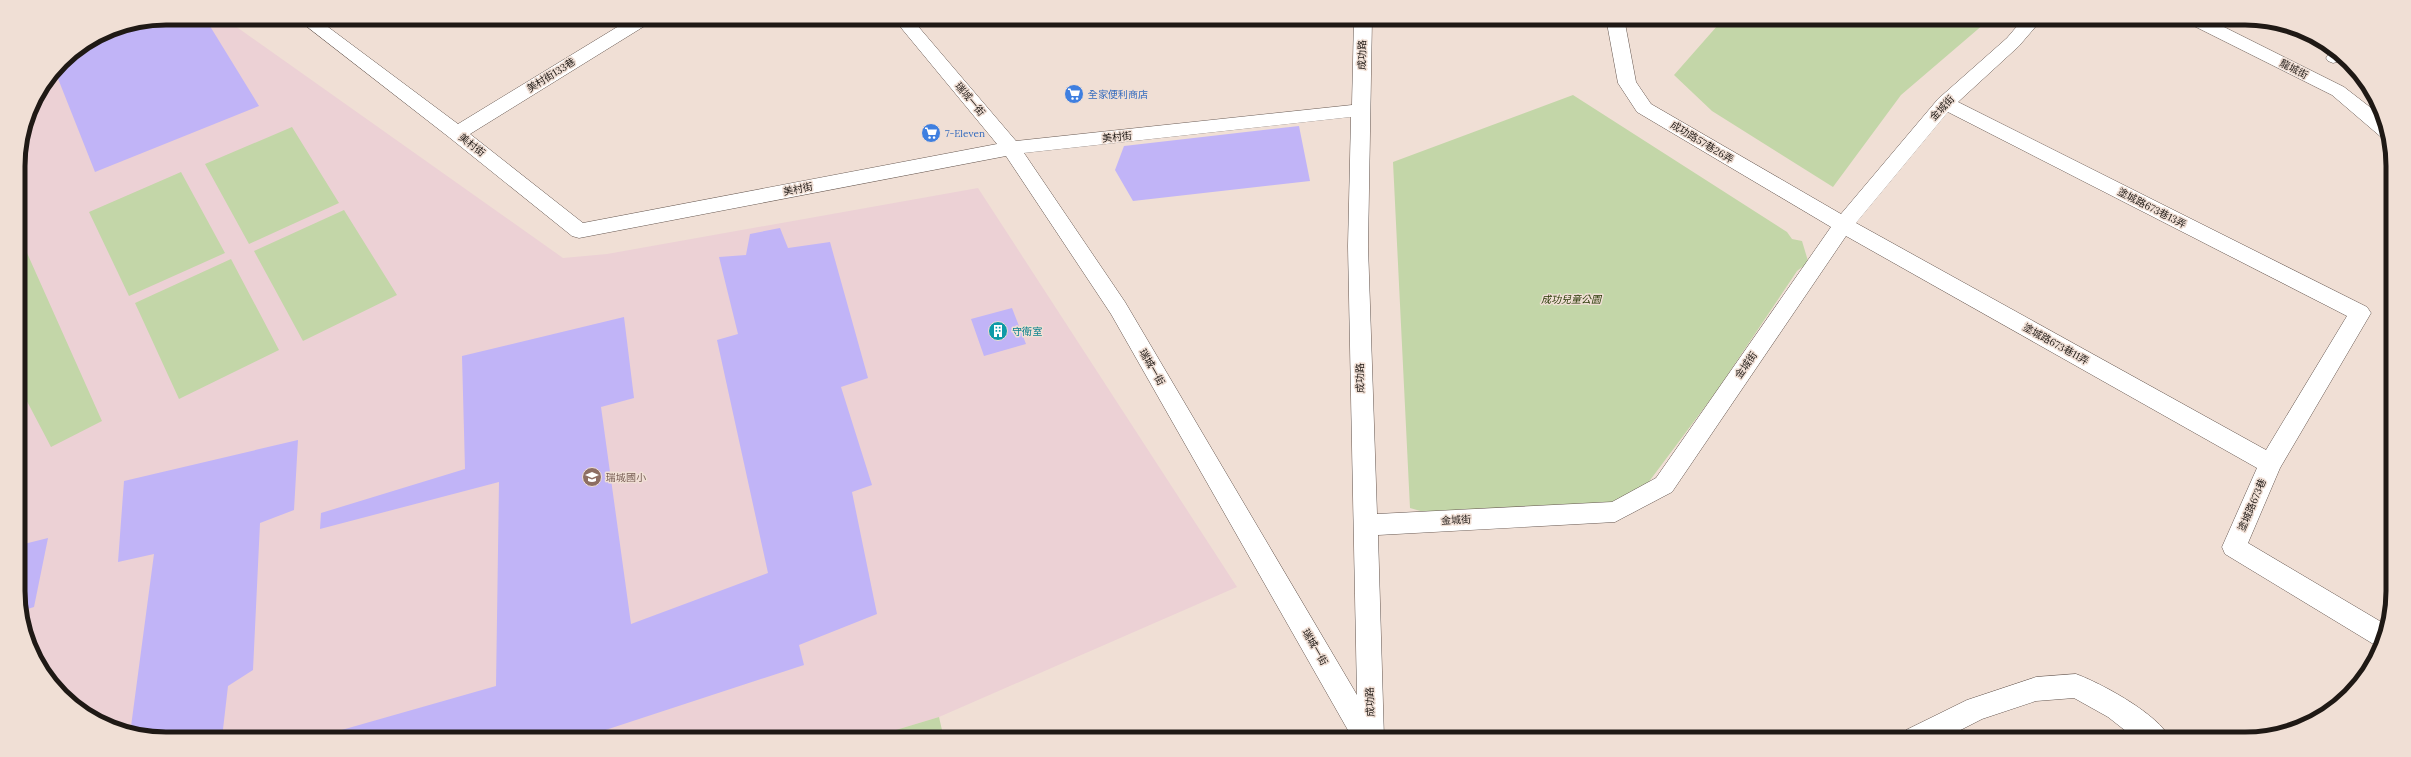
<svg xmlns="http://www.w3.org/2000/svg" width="2411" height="757" font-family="Lora,'Noto Sans TC',serif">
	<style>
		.education { fill: #ecd1d5 }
		.green { fill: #c3d6a8 }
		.building { fill: #c1b4f7 }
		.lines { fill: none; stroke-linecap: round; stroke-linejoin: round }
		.lane-casing { stroke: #65564f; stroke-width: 1 }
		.street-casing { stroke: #65564f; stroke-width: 1 }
		.lane { fill: #fff; fill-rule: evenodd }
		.street { fill: #fff; fill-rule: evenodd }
		.labels { text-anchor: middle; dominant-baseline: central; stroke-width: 3; stroke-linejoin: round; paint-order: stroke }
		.street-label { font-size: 10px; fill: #1f1915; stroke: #f0dfd5 }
		.shop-label { font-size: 10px; fill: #366cbe; stroke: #f0dfd5; text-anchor: start }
		.park-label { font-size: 10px; font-style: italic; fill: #273704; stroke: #f0dfd5 }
		.culture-label { font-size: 10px; fill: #0d838f; stroke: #f0dfd5; text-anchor: start }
		.education-label { font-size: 10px; fill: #785e54; stroke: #f0dfd5; text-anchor: start }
		.rim { fill: none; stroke: #1f1915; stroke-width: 5 }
	</style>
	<rect width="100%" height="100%" fill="#f0dfd5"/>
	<path class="education" d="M 166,18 L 224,18 L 563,258 L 607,254 L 978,188 L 1237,587 L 939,717 L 866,739 L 166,739 L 128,734 L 84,714 L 55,689 L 33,656 L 21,619 L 18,157 L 29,109 L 62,61 L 110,29 Z"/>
	<path class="green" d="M 1737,18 L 1991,18 L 1901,95 L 1833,187 L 1712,111 L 1674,75 L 1718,25 Z
		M 1573,95 L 1787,232 L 1792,239 L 1802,241 L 1811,271 L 1802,267 L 1797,271 L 1716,392 L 1633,503 L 1424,512 L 1410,508 L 1393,162 Z
		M 292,127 L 339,203 L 249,244 L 205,164 Z
		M 181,172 L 225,253 L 129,296 L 89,212 Z
		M 344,210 L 397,295 L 303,341 L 254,251 Z
		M 19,235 L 102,421 L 51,447 L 20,388 Z
		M 231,259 L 279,350 L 179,399 L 135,303 Z
		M 939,717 L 944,739 L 866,739 Z"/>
	<path class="building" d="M 166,18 L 205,18 L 259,106 L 95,172 L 55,71 L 62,61 L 110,29 Z
		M 1299,126 L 1310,181 L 1133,201 L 1115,170 L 1124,146 Z
		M 780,228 L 788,248 L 830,242 L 868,378 L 841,387 L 872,485 L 852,492 L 877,614 L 799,645 L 804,665 L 578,739 L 310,739 L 496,686 L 499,482 L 320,529 L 321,513 L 465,469 L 462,356 L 624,317 L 634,398 L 601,407 L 631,624 L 768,573 L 717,340 L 738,334 L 719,257 L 746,255 L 750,234 Z
		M 1012,308 L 1026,344 L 984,356 L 971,319 Z
		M 298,440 L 294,510 L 260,523 L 253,670 L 228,686 L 222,738 L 254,731 L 254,739 L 166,739 L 130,734 L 154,554 L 118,562 L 124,481 Z
		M 48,538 L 34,607 L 21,611 L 20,545 Z"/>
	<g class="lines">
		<defs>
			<path id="lane" d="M 2336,52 L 2345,60 L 2333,63 L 2328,61 L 2326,58 L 2328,55 Z"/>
			<path id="street" d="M 296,18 L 316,18 L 458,124 L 632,18 L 654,18 L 651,22 L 470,134 L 583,223 L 997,144 L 893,18 L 911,18 L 1016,141 L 1352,105 L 1354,18 L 1372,18 L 1368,246 L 1377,514 L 1612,502 L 1656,478 L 1831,227 L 1637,112 L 1618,83 L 1606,18 L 1624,18 L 1636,82 L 1651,104 L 1841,214 L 1938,99 L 2007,38 L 2024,18 L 2043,18 L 2019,46 L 1958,102 L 2367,307 L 2371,313 L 2280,468 L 2248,543 L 2388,626 L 2380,647 L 2375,645 L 2225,554 L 2222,547 L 2257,468 L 1846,236 L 1672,492 L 1615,522 L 1378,535 L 1384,739 L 1353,739 L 1111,314 L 1006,156 L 579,238 L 572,236 L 450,138 ZM 1948,112 L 2347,316 L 2266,450 L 1856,223 ZM 1351,117 L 1348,246 L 1357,695 L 1125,302 L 1024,153 Z
				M 2183,18 L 2206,18 L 2344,87 L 2384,118 L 2390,138 L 2381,137 L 2332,95 L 2186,22 Z
				M 2076,674 C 2101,683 2160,715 2170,739 L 2136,739 L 2108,717 L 2074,698 L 2036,701 L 1982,719 L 1943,739 L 1902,739 L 1906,730 L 1967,700 L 2036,677 Z"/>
		</defs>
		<use href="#lane" class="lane-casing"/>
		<use href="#street" class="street-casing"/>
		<use href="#lane" class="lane"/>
		<use href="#street" class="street"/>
	</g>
	<defs>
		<symbol id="supermarket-disc" viewBox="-11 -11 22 22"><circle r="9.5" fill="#3f7fe0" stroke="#f0dfd5"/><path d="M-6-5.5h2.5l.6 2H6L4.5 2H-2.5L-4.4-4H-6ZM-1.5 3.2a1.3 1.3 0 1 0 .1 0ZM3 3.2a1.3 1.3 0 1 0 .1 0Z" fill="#fff"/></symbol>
		<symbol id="building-disc" viewBox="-11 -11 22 22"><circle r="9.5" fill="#0f9aa8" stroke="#f0dfd5"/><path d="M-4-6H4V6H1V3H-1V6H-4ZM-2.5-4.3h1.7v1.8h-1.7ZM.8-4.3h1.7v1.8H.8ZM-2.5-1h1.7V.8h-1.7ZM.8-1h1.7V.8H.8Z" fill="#fff"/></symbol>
		<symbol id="school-disc" viewBox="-11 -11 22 22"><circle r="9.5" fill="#8d6e63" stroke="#f0dfd5"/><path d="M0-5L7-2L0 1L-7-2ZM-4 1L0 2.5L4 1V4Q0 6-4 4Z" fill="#fff"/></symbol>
	</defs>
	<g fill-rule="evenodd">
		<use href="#supermarket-disc" x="1063" y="83" width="22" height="22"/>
		<use href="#supermarket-disc" x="920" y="122" width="22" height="22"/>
		<use href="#building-disc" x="987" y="320" width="22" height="22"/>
		<use href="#school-disc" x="581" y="466" width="22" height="22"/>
	</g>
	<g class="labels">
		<g class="street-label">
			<text transform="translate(1362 55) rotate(-89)">成功路</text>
			<text transform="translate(2294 69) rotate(27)">龍城街</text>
			<text transform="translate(551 75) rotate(-32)">美村街133巷</text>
			<text transform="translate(970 99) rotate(50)">瑞城一街</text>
			<text transform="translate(1942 108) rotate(-47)">金城街</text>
			<text transform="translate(1117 137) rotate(-6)">美村街</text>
			<text transform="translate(1702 142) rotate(31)">成功路57巷26弄</text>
			<text transform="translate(472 145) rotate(38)">美村街</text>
			<text transform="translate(798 189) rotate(-11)">美村街</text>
			<text transform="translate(2152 208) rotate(27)">塗城路673巷13弄</text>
			<text transform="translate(2056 344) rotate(29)">塗城路673巷11弄</text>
			<text transform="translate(1746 365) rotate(-55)">金城街</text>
			<text transform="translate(1152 367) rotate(60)">瑞城一街</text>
			<text transform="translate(1360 378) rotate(-91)">成功路</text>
			<text transform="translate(2252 505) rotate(-67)">塗城路673巷</text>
			<text transform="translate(1456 520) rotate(-3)">金城街</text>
			<text transform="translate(1315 647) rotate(60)">瑞城一街</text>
			<text transform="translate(1370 702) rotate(-92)">成功路</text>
		</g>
		<g class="shop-label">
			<text x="1088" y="94">全家便利商店</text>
			<text x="945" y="133">7-Eleven</text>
		</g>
		<g class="park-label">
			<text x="1571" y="299">成功兒童公園</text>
		</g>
		<g class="culture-label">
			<text x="1012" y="331">守衛室</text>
		</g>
		<g class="education-label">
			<text x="606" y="477">瑞城國小</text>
		</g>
	</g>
	<path d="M0 0H2411V757H0ZM166 25H2245A141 141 0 0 1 2386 166V591A141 141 0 0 1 2245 732H166A141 141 0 0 1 25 591V166A141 141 0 0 1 166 25Z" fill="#f0dfd5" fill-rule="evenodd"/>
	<path class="rim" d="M166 25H2245A141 141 0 0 1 2386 166V591A141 141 0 0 1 2245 732H166A141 141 0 0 1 25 591V166A141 141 0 0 1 166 25Z"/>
</svg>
